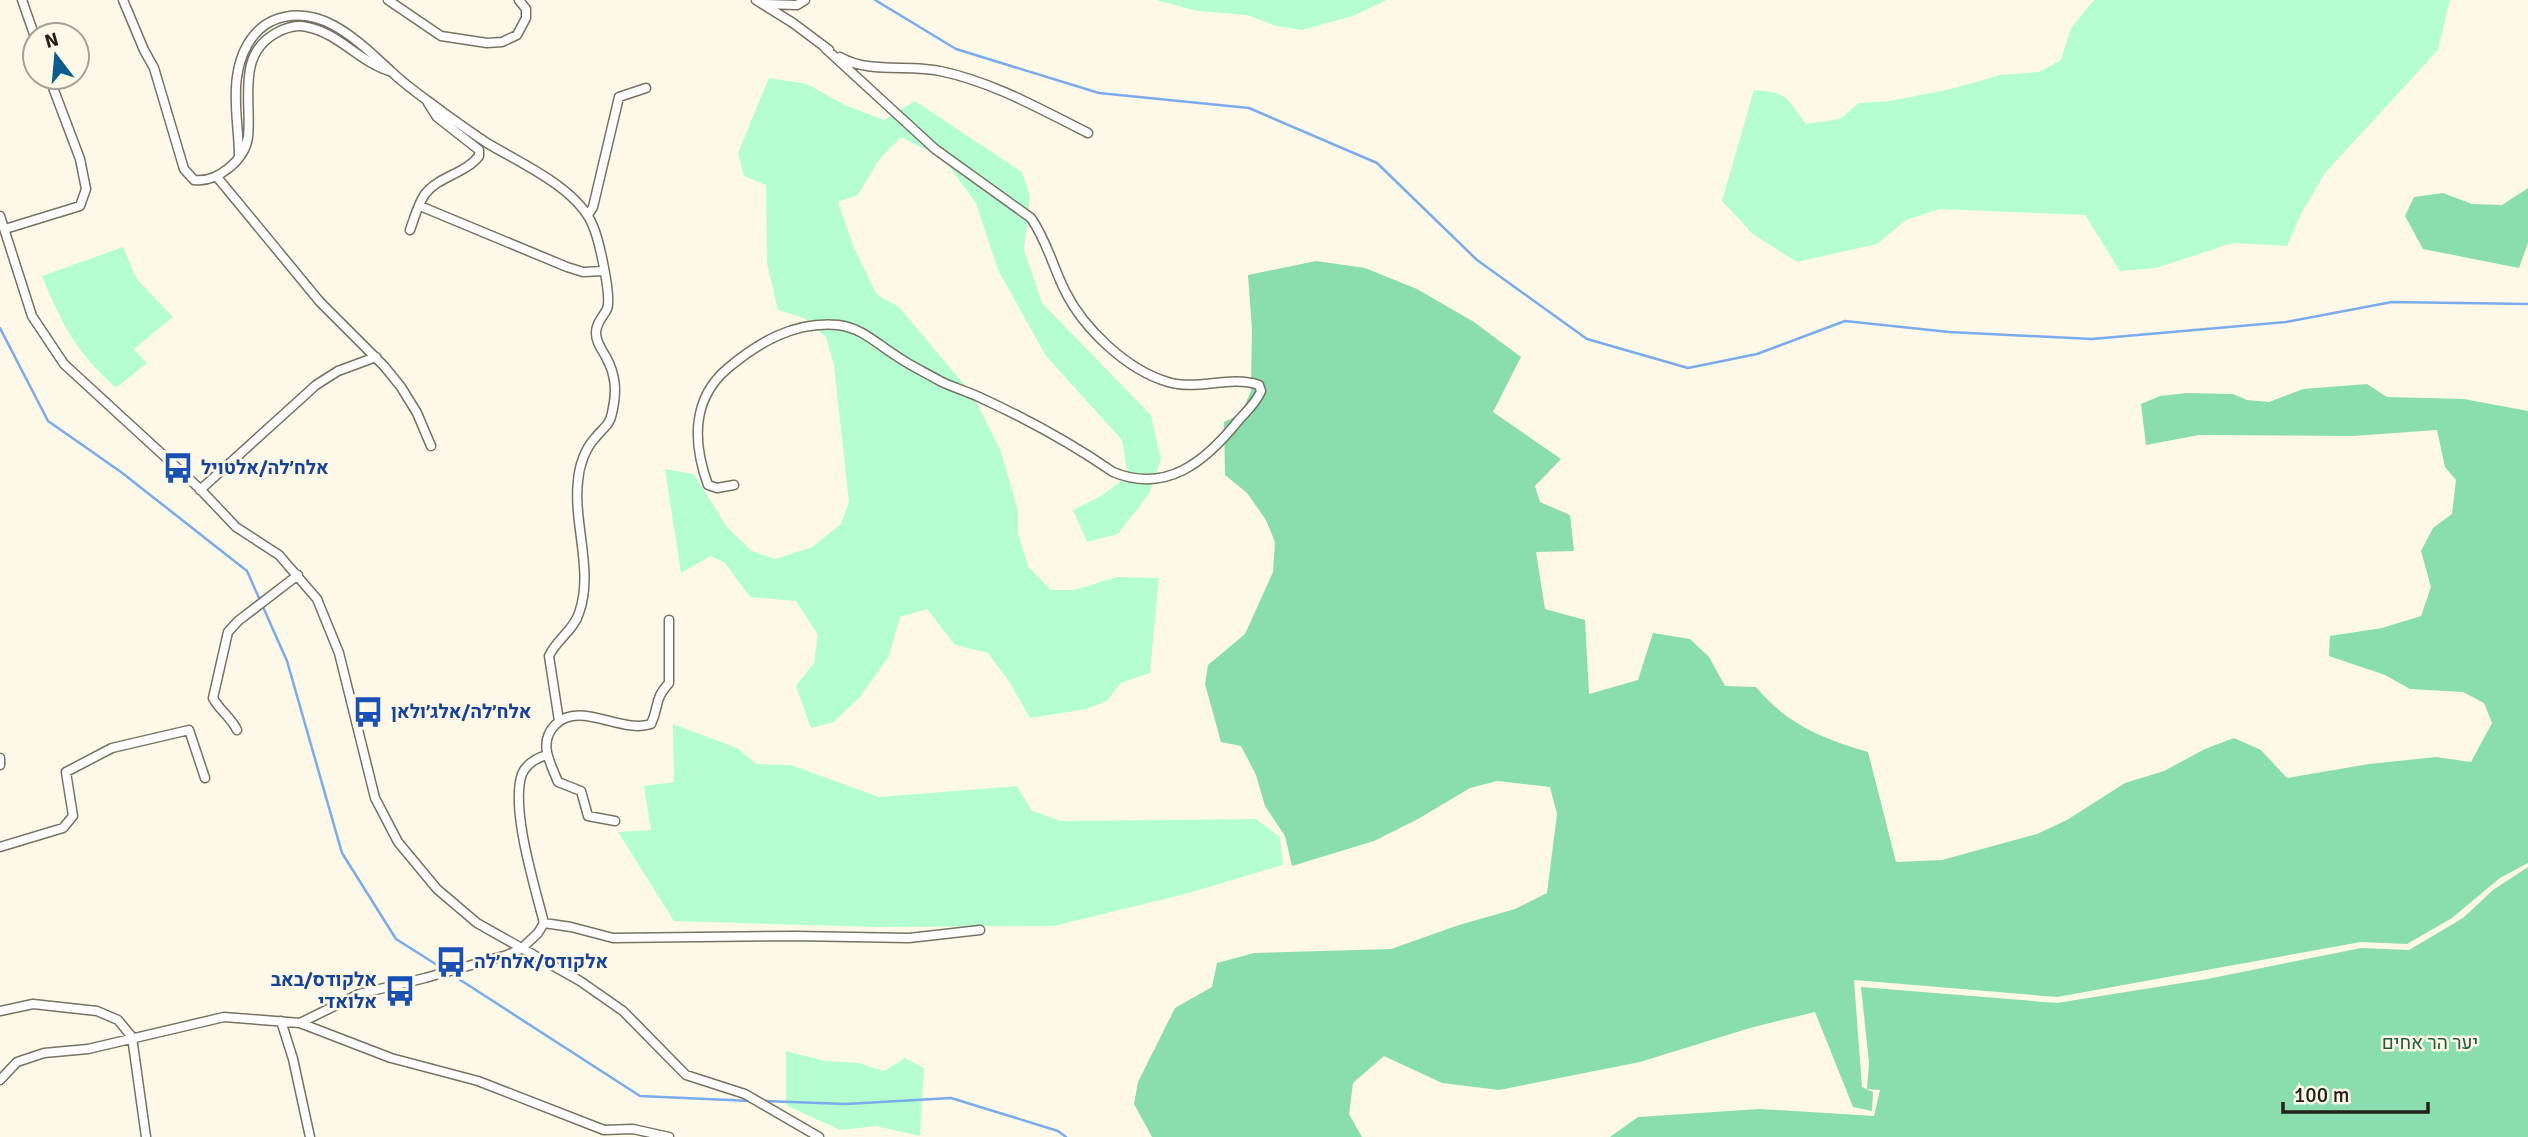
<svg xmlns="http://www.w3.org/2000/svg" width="2528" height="1137" font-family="Signika,Heebo,sans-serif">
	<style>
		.green { fill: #b4fed1 }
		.forest { fill: #8addac }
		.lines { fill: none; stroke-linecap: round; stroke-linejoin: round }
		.stream { stroke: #7aabeb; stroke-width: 2.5 }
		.street-casing { stroke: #787265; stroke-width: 11 }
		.street { stroke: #fff; stroke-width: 8 }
		.labels { text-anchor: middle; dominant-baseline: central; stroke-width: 5; stroke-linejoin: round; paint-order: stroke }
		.transit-label { font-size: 19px; font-weight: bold; fill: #164399; stroke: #fef8e9; text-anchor: start }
		.park-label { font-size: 19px; fill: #205c3c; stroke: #fef8e9 }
	</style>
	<rect width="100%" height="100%" fill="#fef8e9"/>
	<path class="green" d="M 1156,0 L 1387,0 L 1353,16 L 1302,30 L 1276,26 L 1247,15 L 1197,11 Z
		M 2094,0 L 2450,0 L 2438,50 L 2325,173 L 2301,214 L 2287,246 L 2233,243 L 2156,268 L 2120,271 L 2085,215 L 1940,209 L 1906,220 L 1877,244 L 1797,262 L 1753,234 L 1722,201 L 1754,90 C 1789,93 1786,97 1806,124 L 1840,119 L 1859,103 L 1890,101 L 1951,89 L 2000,75 L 2039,72 L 2061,60 L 2071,28 Z
		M 769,78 L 807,84 L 845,105 L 884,120 L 915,101 L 1022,172 L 1030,196 L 1024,250 L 1042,303 L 1151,415 L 1161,459 L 1149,494 L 1118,534 L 1087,542 L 1073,510 L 1101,496 L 1128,476 L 1122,440 L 1046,356 L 998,270 L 976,203 L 944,159 L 901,137 L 878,161 L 858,195 L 838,202 L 854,248 L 877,295 L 899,307 L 973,395 L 1000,449 L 1018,510 L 1018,533 L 1028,566 L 1051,590 L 1074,590 L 1117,577 L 1159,578 L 1150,673 L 1121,683 L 1107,701 L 1086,709 L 1030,718 L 1008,680 L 988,653 L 955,645 L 927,609 L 900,617 L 889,656 L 861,696 L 834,722 L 811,728 L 796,686 L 814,663 L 818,635 L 796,601 L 750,597 L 725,563 L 711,556 L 681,573 L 665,469 L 694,474 L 727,527 L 752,551 L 775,559 L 812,547 L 841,524 L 849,502 L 834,365 L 826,337 L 804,318 L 778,310 L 767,263 L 766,185 L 744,176 L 738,153 Z
		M 123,247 L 137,279 L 173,317 L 134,349 L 147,363 L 116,388 C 76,352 62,325 42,276 Z
		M 673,724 L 737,748 L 757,764 L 791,765 L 879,797 L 1017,786 L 1032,811 L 1061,821 L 1256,819 L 1280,837 L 1283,865 L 1185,894 L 1054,926 L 874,927 L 674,921 L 618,832 L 651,830 L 644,786 L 674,782 Z
		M 786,1051 L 825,1061 L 858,1063 L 884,1071 L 905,1058 L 924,1068 L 920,1136 L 876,1126 L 840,1130 L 786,1105 Z"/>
	<path class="forest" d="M 2528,188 L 2528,243 L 2519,268 L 2423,249 L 2405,216 L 2414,197 L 2443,193 L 2472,204 L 2502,205 Z
		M 1316,261 L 1365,268 L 1417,289 L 1474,322 L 1521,357 L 1493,412 L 1561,459 L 1535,486 L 1540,502 L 1570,515 L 1574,551 L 1536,552 L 1545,609 L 1585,620 L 1589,694 L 1638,680 L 1653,633 L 1690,639 L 1709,657 L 1725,686 L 1756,687 C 1788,725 1822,738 1868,752 L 1896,862 L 1942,860 L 2037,834 L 2067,820 L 2125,783 L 2164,771 L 2205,749 L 2234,738 L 2261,750 L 2287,778 L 2369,764 L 2436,757 L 2471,762 L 2492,723 L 2484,703 L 2463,692 L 2410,689 L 2385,675 L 2329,656 L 2330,636 L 2382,628 L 2421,616 L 2431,587 L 2421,551 L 2433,528 L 2452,514 L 2456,480 L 2445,467 L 2437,430 L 2353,436 L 2199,435 L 2146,445 L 2141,404 L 2160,396 L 2187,393 L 2233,394 L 2247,400 L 2269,402 L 2303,389 L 2367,384 L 2387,397 L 2464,399 L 2528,411 L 2528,863 L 2500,878 L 2452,918 L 2407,944 L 2361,942 L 2057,997 L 1854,980 L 1862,1087 L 1873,1092 L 1872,1111 L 1853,1107 L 1815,1012 L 1750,1028 L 1640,1062 L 1499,1090 L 1442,1083 L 1384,1056 L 1353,1083 L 1349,1114 L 1362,1137 L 1152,1137 L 1134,1104 L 1138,1082 L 1175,1008 L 1212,987 L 1217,963 L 1254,953 L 1391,949 L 1459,925 L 1515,909 L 1547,893 L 1557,814 L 1550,787 L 1497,781 L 1470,788 L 1418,819 L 1374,841 L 1292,866 L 1285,836 L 1265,806 L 1256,775 L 1241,746 L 1221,742 L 1205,684 L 1208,665 L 1245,634 L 1273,572 L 1275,542 L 1266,520 L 1247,493 L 1225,475 L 1224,422 L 1241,414 L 1251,391 L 1252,329 L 1248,275 Z
		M 2528,867 L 2528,1137 L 1610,1137 L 1638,1117 L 1760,1109 L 1874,1116 L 1880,1090 L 1867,1089 L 1869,1063 L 1861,987 L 2057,1003 L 2207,979 L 2361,948 L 2409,950 L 2463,918 L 2493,890 Z"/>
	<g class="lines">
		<path class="stream" d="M 875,0 L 956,49 L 1099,93 L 1249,108 L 1377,163 L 1477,260 L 1587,339 L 1688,368 L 1757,354 L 1845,321 L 1949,332 L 2092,339 L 2286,322 L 2392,302 L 2528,304
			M 0,328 L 48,421 L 121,472 L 247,571 L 287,661 L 342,853 L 396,939 L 445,970
			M 451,974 L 640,1096 L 751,1101
			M 764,1101 L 846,1104 L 951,1098 L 1058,1131 L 1066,1137"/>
		<defs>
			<path id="street" d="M 22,0 L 35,37
				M 123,0 L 144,50 L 154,68 L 184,169 L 194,180 C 217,183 245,160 248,137 C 252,101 236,55 276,33 C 285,28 296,24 307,27 C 339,33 360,63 392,72
				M 388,0 L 441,36 L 487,43 L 502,42 L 517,35 L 526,18 L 526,9 L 519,0
				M 756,0 L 793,23 L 829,50
				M 764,4 L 797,5 L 805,0
				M 840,57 C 869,74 908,64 940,71 C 993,82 1040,109 1088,133
				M 239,156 C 239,130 233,102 237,77 C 240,54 251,31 272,21 C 321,0 361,44 394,74 C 409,88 427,100 444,113 C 458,123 472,133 487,143 C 520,163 578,188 593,226 C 599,240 612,297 607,309 C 603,317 596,323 596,333 C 596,342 601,348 606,357 C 616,375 617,392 612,413 C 610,425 602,429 595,438 C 585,449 579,466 578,481 C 573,524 594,571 579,613 C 574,630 556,640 549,656 L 559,721
				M 217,177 L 320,302 L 384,366 L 401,387 L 417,413 L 431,446
				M 420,206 L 567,267 L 583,272 L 604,271
				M 588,215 L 593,207 L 619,97 L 646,88
				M 0,216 L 32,316 L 64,364 L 199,488 L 236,527 L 279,555 L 317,599 L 339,653 L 375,798 L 398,842 L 437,889 L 477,923 L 580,981 L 623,1011 L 686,1075 L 745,1094 L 819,1137
				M 5,229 L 80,206 L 86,189 L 80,159 L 49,77
				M 410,230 C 414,219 418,204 425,194 C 439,176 465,174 479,156 L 479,150 L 437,117 L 428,103
				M 734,485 L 717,488 L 708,485 C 693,444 691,399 728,368 C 759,342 795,321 838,325 C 863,328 878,345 898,357 C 911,366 926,373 940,381 C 952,387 966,391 979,397 C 1025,418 1071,443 1113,472 C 1166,494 1205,462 1238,421 C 1246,412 1257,402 1261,391 L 1259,385 C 1230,375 1197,391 1168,382 C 1127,370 1084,329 1065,291 C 1053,267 1047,241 1031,218 L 935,149 L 825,48
				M 200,490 L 316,385 L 338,371 L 376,357
				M 237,730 C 231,717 219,710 213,698 L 228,632 L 238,621 L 298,575
				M 0,758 L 0,765
				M 615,821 L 588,816 L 581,791 L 558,782 C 550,762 538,743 555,725 C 579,700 621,734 651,724 C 660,705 653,701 669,683 L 669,620
				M 0,847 L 63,828 L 73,816 L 66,772 L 112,748 L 189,730 L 205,778
				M 544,923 L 571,927 L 613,938 L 795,936 L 909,938 L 980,930
				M 0,1011 L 33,1004 L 97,1011 L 118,1020 L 132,1037 L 146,1137
				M 281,1021 L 293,1059 L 310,1137
				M 300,1023 L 391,1058 L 478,1081 L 604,1130 L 633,1129 L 669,1137
				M 0,1080 L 17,1062 L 44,1053 L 88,1049 L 224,1017 L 300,1023 L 359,994 L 425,978 L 507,955 L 521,949 L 538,933 L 544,923 C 535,887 510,808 522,774 C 527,763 536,758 547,755"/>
		</defs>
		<use href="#street" class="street-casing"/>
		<use href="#street" class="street"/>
	</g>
	<defs>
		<symbol id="bus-bare" viewBox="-9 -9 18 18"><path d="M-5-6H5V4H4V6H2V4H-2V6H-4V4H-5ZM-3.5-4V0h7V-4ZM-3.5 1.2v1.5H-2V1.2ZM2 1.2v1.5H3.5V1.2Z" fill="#1a4fb4" stroke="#fef8e9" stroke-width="2.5" paint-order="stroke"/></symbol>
	</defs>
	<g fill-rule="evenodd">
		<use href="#bus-bare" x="156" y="446" width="44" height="44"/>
		<use href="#bus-bare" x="346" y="690" width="44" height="44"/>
		<use href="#bus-bare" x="429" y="940" width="44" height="44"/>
		<use href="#bus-bare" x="378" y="969" width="44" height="44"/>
	</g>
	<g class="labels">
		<g class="transit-label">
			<text x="201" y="468">אלח׳לה/אלטויל</text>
			<text x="391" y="712">אלח׳לה/אלג׳ולאן</text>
			<text x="474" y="962">אלקודס/אלח׳לה</text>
			<text x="377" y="980" text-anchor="end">אלקודס/באב<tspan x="377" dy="22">אלואדי</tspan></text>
		</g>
		<g class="park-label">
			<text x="2430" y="1043">יער הר אחים</text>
		</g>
	</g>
	<g transform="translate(56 56) rotate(344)"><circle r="33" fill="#fef8e9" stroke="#a6a297" stroke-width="2"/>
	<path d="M0-5L12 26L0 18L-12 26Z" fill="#0b5c8e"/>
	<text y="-10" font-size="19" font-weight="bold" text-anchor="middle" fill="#23211c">N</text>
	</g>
	<path d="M2283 1102v10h145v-10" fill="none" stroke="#23211c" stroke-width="3.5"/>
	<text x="2294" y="1102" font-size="21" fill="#23211c" stroke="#fef8e9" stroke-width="5" paint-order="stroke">100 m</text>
</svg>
